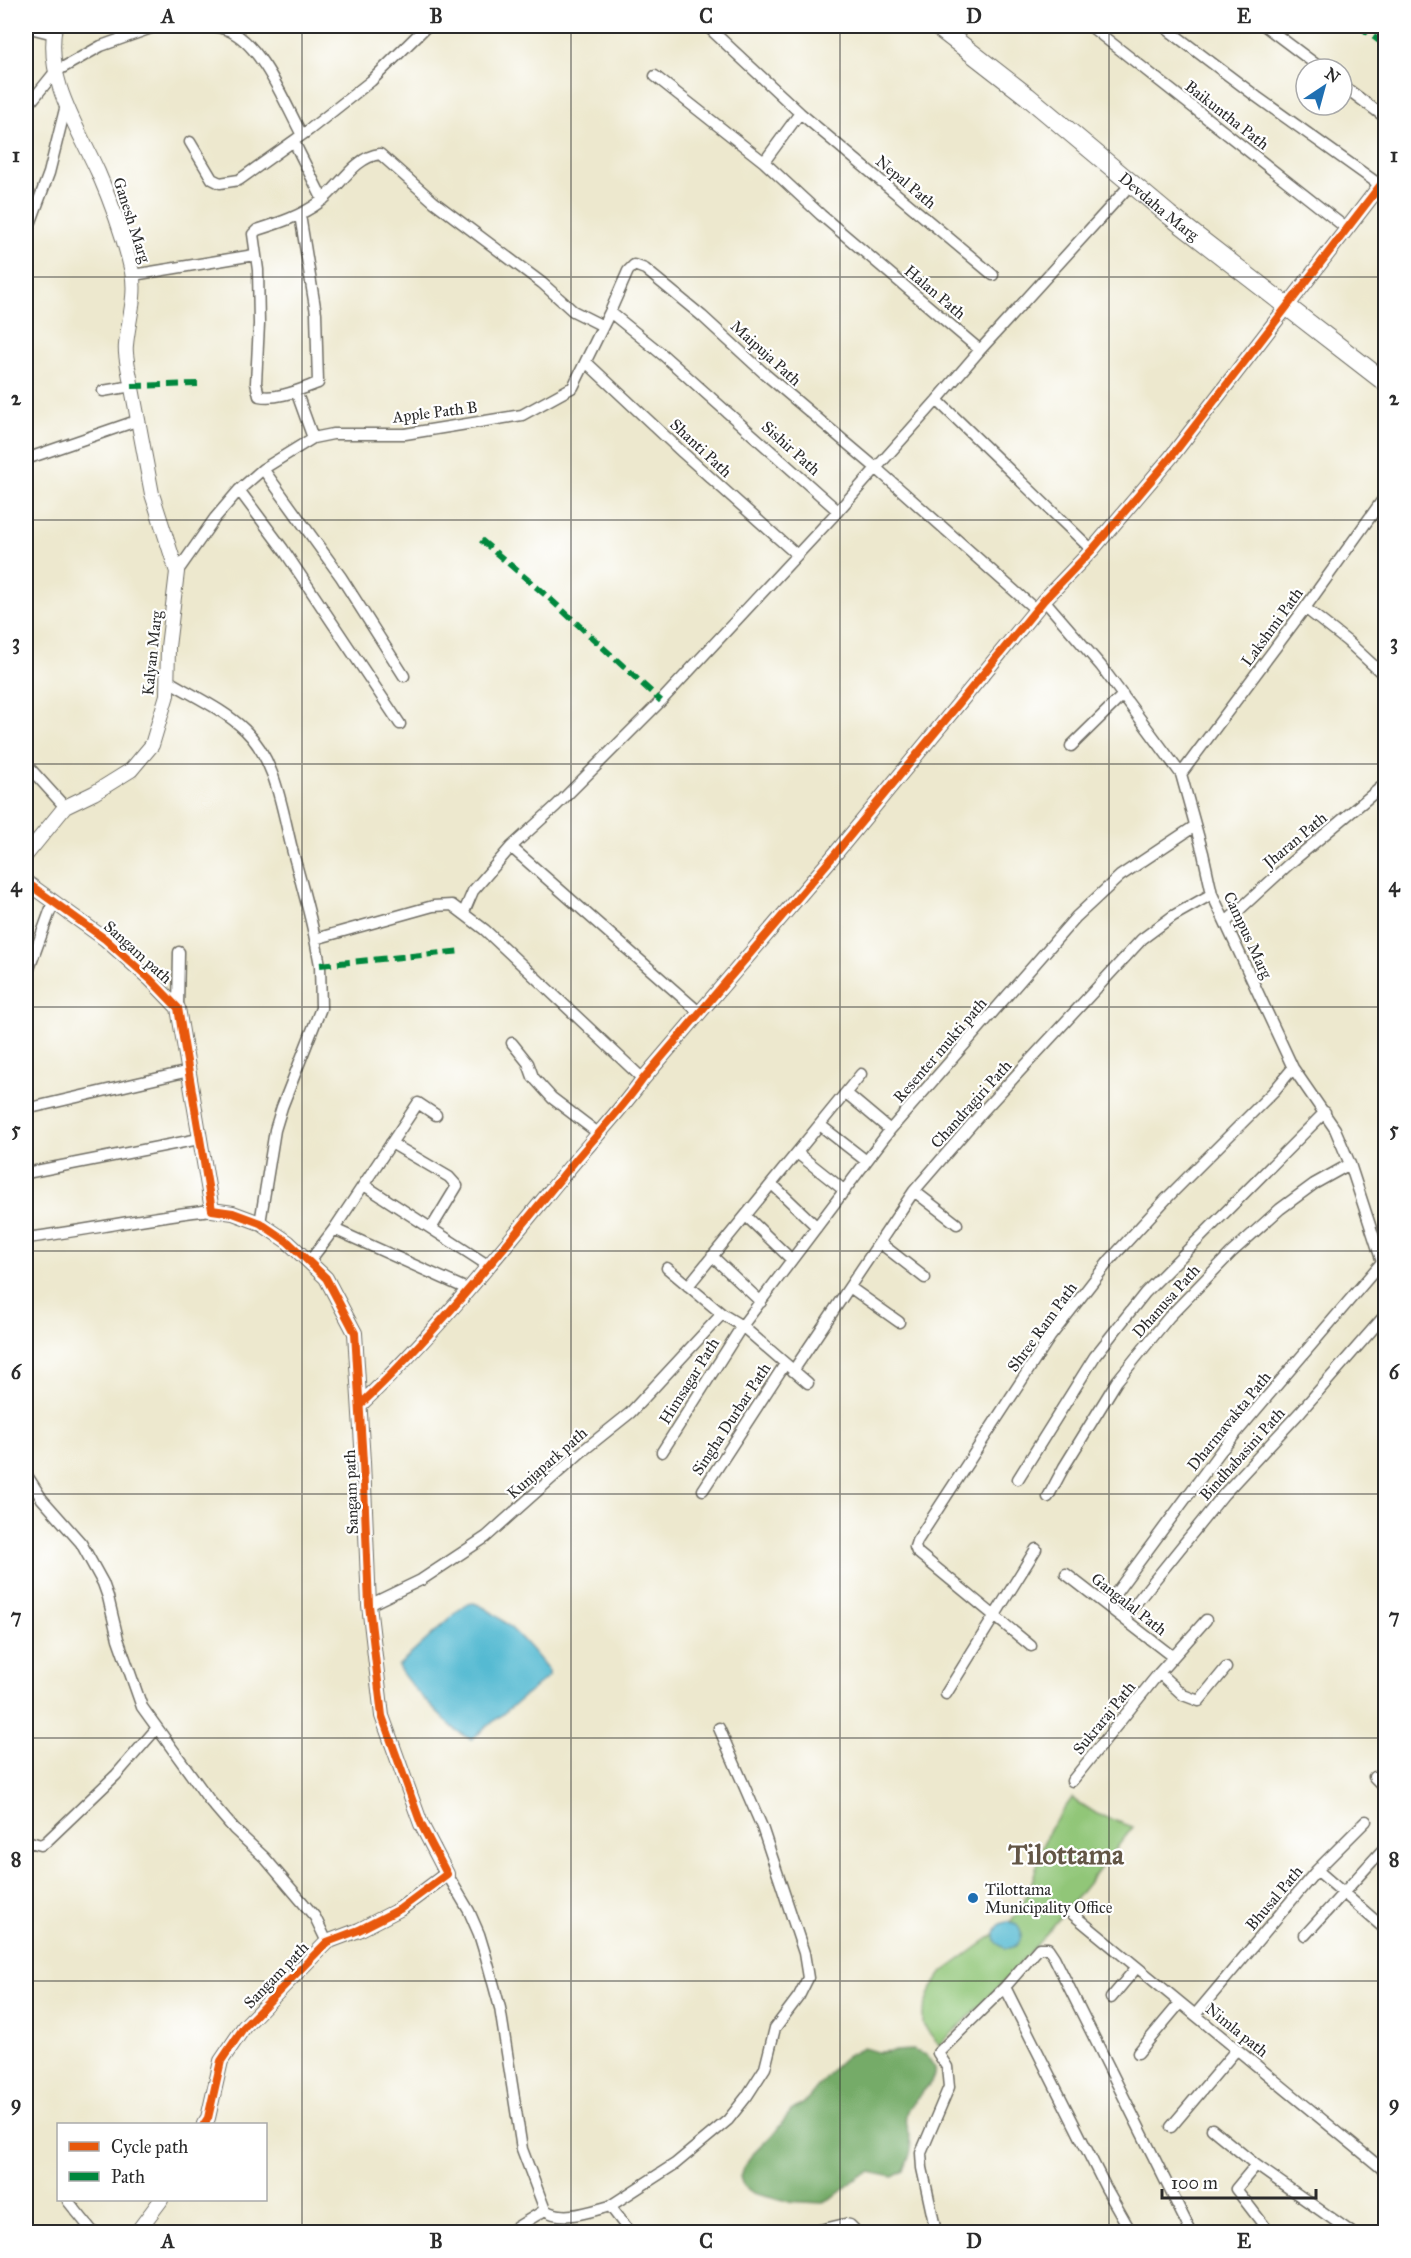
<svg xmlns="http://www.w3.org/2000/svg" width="1411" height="2258" font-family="'IM FELL Great Primer',serif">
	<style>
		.green { fill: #91c678; stroke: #5e7852; stroke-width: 1.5 }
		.forest { fill: #74ab68; stroke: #506b4a; stroke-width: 1.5 }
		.water { fill: #54bad2; stroke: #40727e; stroke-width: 1.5 }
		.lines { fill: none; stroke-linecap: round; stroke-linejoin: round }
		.minor-casing { stroke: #6f6d64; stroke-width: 13 }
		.tertiary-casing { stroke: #6f6d64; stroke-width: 16 }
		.primary-casing { stroke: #6f6d64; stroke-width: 20 }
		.minor { stroke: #fff; stroke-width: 10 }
		.tertiary { stroke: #fff; stroke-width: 14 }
		.primary { stroke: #fff; stroke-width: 18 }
		.quiet { stroke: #00873e; stroke-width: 6; stroke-dasharray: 12 6; stroke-linecap: butt }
		.cycleway-casing { stroke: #fff; stroke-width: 11 }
		.cycleway { stroke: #e8590c; stroke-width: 8 }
		.grid { fill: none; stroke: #2b2b2b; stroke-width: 1.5; stroke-opacity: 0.55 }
		.poi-dot { fill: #1f6fb2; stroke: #fff; stroke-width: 2 }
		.labels { text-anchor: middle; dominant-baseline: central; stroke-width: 4.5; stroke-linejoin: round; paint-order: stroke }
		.street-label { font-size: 16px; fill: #2b2b2b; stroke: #fff }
		.poi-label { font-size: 16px; fill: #2b2b2b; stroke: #fff; text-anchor: start }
		.town-label { font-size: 28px; font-weight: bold; fill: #635646; stroke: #fff }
		.neatline { fill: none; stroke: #2b2b2b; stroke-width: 2 }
		.grid-label { font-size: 20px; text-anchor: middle; font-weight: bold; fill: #2b2b2b }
	</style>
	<rect width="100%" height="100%" fill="#fff"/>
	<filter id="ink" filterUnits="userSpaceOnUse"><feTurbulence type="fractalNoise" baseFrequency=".0167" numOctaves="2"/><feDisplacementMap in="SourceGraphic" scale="12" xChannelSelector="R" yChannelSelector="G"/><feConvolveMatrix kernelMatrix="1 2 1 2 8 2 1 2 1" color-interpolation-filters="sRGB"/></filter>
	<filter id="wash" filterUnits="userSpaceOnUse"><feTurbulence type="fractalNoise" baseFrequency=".008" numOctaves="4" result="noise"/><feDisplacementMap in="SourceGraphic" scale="24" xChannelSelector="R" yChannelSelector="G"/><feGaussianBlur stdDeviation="1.35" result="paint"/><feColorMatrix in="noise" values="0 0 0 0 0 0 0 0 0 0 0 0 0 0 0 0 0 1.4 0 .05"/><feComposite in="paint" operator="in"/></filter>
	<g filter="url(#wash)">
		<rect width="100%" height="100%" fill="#ede8ce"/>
		<path class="green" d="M 1072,1798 L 1097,1814 L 1133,1827 C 1073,1903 1012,1980 939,2045 L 923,2025 L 923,2013 L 932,1987 L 943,1972 L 995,1934 L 996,1939 L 1014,1924 L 1010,1922 L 1020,1909 L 1030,1888 L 1048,1831 Z"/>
		<path class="forest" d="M 863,2048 L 878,2052 L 912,2050 L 927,2055 C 929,2059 932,2063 934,2068 C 938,2084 913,2097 907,2111 C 902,2124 911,2135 911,2148 C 911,2155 906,2164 904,2171 L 893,2177 L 869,2172 L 860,2176 L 835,2196 L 823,2203 L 784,2201 L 753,2193 L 744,2186 L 741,2177 L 744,2166 L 751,2156 L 776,2131 L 791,2111 L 804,2103 L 834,2067 L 845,2057 Z"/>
		<path class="water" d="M 474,1603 C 502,1613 531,1648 549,1671 L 549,1676 L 472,1739 C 457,1737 405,1681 398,1666 L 460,1609 L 467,1604 Z
			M995 1935a13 13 0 1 1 26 0a13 13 0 1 1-26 0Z"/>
	</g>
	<g filter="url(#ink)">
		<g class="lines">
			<defs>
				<path id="minor" d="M 214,26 C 220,28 227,29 232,32 C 264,49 285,104 302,135
					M 707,26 L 800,113 L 764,162
					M 1090,26 L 1346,228
					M 1163,26 L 1257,97 L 1380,185
					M 1265,26 L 1322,69
					M 26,27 L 54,34
					M 655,76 L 764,162 L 821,215 L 980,350 L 937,400 L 1092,550
					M 1342,85 L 1386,118
					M 26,108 L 55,72 L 101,46 L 157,26
					M 800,113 L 993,275
					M 190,142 L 212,179 L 220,183 L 239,180 L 309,130 L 371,81 L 427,26
					M 294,142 L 323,200
					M 300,215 L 316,313 L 318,383 C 301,389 278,400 259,396 L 256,383 L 259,324 L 258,270 L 253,234 L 257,230 C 279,223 301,216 320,202 C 340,187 354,157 380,154 L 434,202 L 542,283 L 573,311 L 603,326
					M 26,235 L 49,173 L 66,105
					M 133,275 L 254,255
					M 610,312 L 663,355 L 838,511 L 937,400
					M 980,350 L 1132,183
					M 586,362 L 683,453 L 797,555
					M 103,391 L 132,386
					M 296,391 L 313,438
					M 26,459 L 139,420
					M 263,469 L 341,577 L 404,676
					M 239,490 L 283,549 L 400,724
					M 177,572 L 215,518 L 239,490 L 263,469 L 313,438 L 333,434 L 405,434 L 522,415 L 573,387 L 610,312 L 628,271 L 634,265 L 645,269 L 702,316 L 765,374 L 876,468 L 1036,610
					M 1044,600 L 1101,666 L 1181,774 L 1203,853 L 1212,894 L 1293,1068 L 1335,1129 L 1350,1164 L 1382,1262 L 1386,1268
					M 1305,608 L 1347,641 L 1386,677
					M 167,680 C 193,696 223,709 245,730 C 276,760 282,810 292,849 C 300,879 309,909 315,939
					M 1071,746 L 1123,695
					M 26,764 L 65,807
					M 1181,774 L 1305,608 L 1386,495
					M 511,847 L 700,1013
					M 464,912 L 473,891 L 511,847 L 556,806 L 661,701 L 838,511
					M 1226,922 L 1288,865 L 1386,783
					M 26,977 L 53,903
					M 178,1008 L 179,952
					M 512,1043 L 528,1063 L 533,1077 L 552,1098 L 598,1133
					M 846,1093 L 890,1130
					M 26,1109 L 189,1071
					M 820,1125 L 865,1160
					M 391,1143 L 449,1177 L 457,1186 L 432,1227
					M 797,1153 L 845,1191
					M 26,1173 L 199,1139
					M 772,1184 L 817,1227
					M 364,1185 L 489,1266
					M 914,1191 L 957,1224
					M 746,1216 L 792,1260
					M 260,1223 L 275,1130 L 282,1107 L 321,1008 L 320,965 L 315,939 L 433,906 L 452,905 L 485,930 L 643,1079
					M 334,1229 L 467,1289
					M 26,1238 C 88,1231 149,1216 212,1210
					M 880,1243 L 925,1278
					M 712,1256 L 761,1302
					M 309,1262 L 334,1229 L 418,1103 L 436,1115
					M 667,1268 L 722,1314 L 742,1326 L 808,1383
					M 688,1286 L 861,1074
					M 851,1288 L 899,1322
					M 793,1371 L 914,1191 L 984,1110 L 1142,939 L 1173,916 L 1212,894
					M 662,1452 L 742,1326 L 890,1130 L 1076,917 L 1120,876 L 1195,826
					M 26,1474 L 42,1499 L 81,1543 L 103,1583 L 108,1597 L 118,1639 L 142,1707 L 210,1801 L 234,1829 L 265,1858 L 315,1917 L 327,1942
					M 1018,1479 L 1095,1356 L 1145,1293 L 1325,1112
					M 703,1490 L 785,1364
					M 1048,1497 L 1064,1467 L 1117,1381 L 1169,1317 L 1231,1253 L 1280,1209 L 1314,1184 L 1350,1164
					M 1066,1574 L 1173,1657
					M 369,1605 L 421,1580 L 486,1537 L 580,1453 L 630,1413 L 722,1314
					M 1107,1605 L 1220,1452 L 1382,1262
					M 1124,1618 L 1224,1494 L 1301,1411 L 1386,1314
					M 1031,1646 L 917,1552 L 915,1547 L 917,1541 L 1050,1337 L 1109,1261 L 1167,1198 L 1274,1091 L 1293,1068
					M 1159,1673 L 1183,1695 L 1199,1701 L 1226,1668
					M 946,1694 L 1036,1549
					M 1374,1777 L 1386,1789
					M 1072,1781 L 1159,1673 L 1206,1620
					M 26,1845 L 30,1842 L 41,1845 L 46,1842 L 116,1775 L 157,1728
					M 1317,1870 L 1366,1821
					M 447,1874 L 469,1911 L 479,1934 L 486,1957 L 500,2008 L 522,2149 L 545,2210 C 563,2222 591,2211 610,2206 L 630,2232
					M 1070,1912 L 1386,2172
					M 1305,1935 L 1386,1846
					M 1005,1987 L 1106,2188 L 1131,2232
					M 1111,1998 L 1137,1967
					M 1195,2015 L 1317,1870 L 1386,1930
					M 1138,2053 L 1180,2003
					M 1171,2127 L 1237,2049
					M 1212,2129 L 1256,2165 L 1351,2232
					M 1256,2165 L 1236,2189 L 1269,2232
					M 68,2201 L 93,2232
					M 610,2206 L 675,2164 L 728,2120 L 747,2096 L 765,2068 L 775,2028 L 799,1996 L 808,1978 L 804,1953 L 762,1827 L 719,1728
					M 509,2232 L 545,2210
					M 811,2232 L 845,2224 L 850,2225 L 857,2232
					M 936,2232 L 922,2168 L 921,2153 L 949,2087 L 947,2067 L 938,2053 L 1005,1987 L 1039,1948 L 1048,1948 L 1054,1957 L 1191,2232
					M 1381,2232 L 1386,2232"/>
				<path id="tertiary" d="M 26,855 L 65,807 L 94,793 L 131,770 L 152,745 L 167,695 L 168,647 L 177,572 L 152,494 L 128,367 C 127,360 125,352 126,345 C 128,321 137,296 132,272 C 124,237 112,204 98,172 C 77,126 45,79 55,26
					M 26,882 L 105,939 L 150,979 L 178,1008 L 212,1210 L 233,1213 L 260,1223 L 288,1242 L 326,1278 L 355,1333 L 363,1462 L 369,1605 L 382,1716 L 421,1824 L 447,1874 L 400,1909 L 359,1930 L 327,1942 L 244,2027 L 221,2061 L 208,2118 L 204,2124
					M 360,1405 C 434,1335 497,1256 561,1178 C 588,1144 618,1114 643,1079 L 831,859 L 1044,600 L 1092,550 L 1171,457 L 1386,178
					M 137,2232 L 161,2200"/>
				<g id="primary">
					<path id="s1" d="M 937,26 L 1027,96 L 1169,215 L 1386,383"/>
				</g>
			</defs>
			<use href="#minor" class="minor-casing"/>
			<use href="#tertiary" class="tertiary-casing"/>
			<use href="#primary" class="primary-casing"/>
			<use href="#minor" class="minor"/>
			<use href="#tertiary" class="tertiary"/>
			<use href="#primary" class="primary"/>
			<path class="quiet" d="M 1359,26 L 1386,46
				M 132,386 L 198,384
				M 481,540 L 548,597 L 661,701
				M 320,965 L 462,951"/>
			<defs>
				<path id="cycleway" d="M 26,882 L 105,939 L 150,979 L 178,1008 L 212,1210 L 233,1213 L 260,1223 L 288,1242 L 326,1278 L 355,1333 L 363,1462 L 369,1605 L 382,1716 L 421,1824 L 447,1874 L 400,1909 L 359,1930 L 327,1942 L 244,2027 L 221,2061 L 208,2118 L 204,2124
					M 360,1405 C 434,1335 497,1256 561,1178 C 588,1144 618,1114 643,1079 L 831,859 L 1044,600 L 1092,550 L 1171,457 L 1386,178"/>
			</defs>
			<use href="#cycleway" class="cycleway-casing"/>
			<use href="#cycleway" class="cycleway"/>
		</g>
	</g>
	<path class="grid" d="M 302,26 L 302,2232M 571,26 L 571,2232M 840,26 L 840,2232M 1109,26 L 1109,2232M 26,277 L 1386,277M 26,520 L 1386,520M 26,764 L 1386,764M 26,1007 L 1386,1007M 26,1251 L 1386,1251M 26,1494 L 1386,1494M 26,1738 L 1386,1738M 26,1981 L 1386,1981"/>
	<circle class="poi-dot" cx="973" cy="1898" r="6"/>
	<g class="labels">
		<g class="street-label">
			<text transform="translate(1227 115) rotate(38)">Baikuntha Path</text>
			<text transform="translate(906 182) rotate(40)">Nepal Path</text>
			<text stroke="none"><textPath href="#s1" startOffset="286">Devdaha Marg</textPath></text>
			<text transform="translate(132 220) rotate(72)">Ganesh Marg</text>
			<text transform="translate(935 292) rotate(40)">Halan Path</text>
			<text transform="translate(766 353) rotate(42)">Maipuja Path</text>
			<text transform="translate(435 412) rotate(-7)">Apple Path B</text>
			<text transform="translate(701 448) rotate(43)">Shanti Path</text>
			<text transform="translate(791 448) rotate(42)">Sishir Path</text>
			<text transform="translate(1272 627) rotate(-54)">Lakshmi Path</text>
			<text transform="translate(152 653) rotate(-84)">Kalyan Marg</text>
			<text transform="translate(1295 840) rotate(-40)">Jharan Path</text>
			<text transform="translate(1248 935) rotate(65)">Campus Marg</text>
			<text transform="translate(138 952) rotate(42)">Sangam path</text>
			<text transform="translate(940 1050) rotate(-49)">Resenter mukti path</text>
			<text transform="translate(971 1104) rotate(-48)">Chandragiri Path</text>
			<text transform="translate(1166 1301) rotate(-48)">Dhanusa Path</text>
			<text transform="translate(1042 1327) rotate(-54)">Shree Ram Path</text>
			<text transform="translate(689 1381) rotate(-58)">Himsagar Path</text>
			<text transform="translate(731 1419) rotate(-57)">Singha Durbar Path</text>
			<text transform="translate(1229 1421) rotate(-51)">Dharmavakta Path</text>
			<text transform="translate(1242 1454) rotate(-48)">Bindhabasini Path</text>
			<text transform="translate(547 1463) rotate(-41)">Kunjapark path</text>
			<text transform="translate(351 1492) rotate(-92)">Sangam path</text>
			<text transform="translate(1129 1604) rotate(38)">Gangalal Path</text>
			<text transform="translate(1104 1718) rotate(-51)">Sukraraj Path</text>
			<text transform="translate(1274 1898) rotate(-50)">Bhusal Path</text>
			<text transform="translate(276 1975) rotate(-46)">Sangam path</text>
			<text transform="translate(1237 2030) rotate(39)">Nimla path</text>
		</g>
		<g class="poi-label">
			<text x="985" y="1889">Tilottama<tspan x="985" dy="18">Municipality Office</tspan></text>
		</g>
		<g class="town-label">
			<text x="1066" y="1854">Tilottama</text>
		</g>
	</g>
	<rect width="1411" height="2258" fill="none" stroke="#fff" stroke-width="66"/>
	<rect x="57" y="2123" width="210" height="78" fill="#ffffff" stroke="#aaaaaa" stroke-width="1.5"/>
	<rect x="69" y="2142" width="30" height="9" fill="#e8590c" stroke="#aaaaaa" stroke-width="1.5"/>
	<text x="111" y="2153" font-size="18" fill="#2b2b2b">Cycle path</text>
	<rect x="69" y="2172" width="30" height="9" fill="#00873e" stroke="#aaaaaa" stroke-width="1.5"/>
	<text x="111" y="2183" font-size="18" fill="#2b2b2b">Path</text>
	<g transform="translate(1324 87) rotate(36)"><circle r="28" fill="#ffffff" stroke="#aaaaaa" stroke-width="1.5"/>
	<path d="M0-4.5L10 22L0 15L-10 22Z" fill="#1f6fb2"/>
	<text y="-9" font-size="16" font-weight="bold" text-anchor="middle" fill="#2b2b2b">N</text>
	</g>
	<path d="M1162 2189v9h154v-9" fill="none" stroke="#2b2b2b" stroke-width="3"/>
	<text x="1171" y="2189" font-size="18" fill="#2b2b2b" stroke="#ffffff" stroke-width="4.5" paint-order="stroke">100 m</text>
	<rect x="33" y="33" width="1345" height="2192" class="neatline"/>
	<g class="grid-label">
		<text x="168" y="23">A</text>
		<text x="436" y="23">B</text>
		<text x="706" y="23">C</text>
		<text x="974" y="23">D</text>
		<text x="1244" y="23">E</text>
		<text x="16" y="162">1</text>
		<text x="1394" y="162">1</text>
		<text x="16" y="405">2</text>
		<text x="1394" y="405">2</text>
		<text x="16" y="649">3</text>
		<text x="1394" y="649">3</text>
		<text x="16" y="892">4</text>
		<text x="1394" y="892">4</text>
		<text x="16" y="1136">5</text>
		<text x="1394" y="1136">5</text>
		<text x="16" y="1379">6</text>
		<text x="1394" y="1379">6</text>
		<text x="16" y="1623">7</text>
		<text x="1394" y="1623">7</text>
		<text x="16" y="1866">8</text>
		<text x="1394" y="1866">8</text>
		<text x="16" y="2110">9</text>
		<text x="1394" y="2110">9</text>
		<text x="168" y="2248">A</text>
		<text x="436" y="2248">B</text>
		<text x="706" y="2248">C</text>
		<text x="974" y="2248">D</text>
		<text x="1244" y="2248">E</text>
	</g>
</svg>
